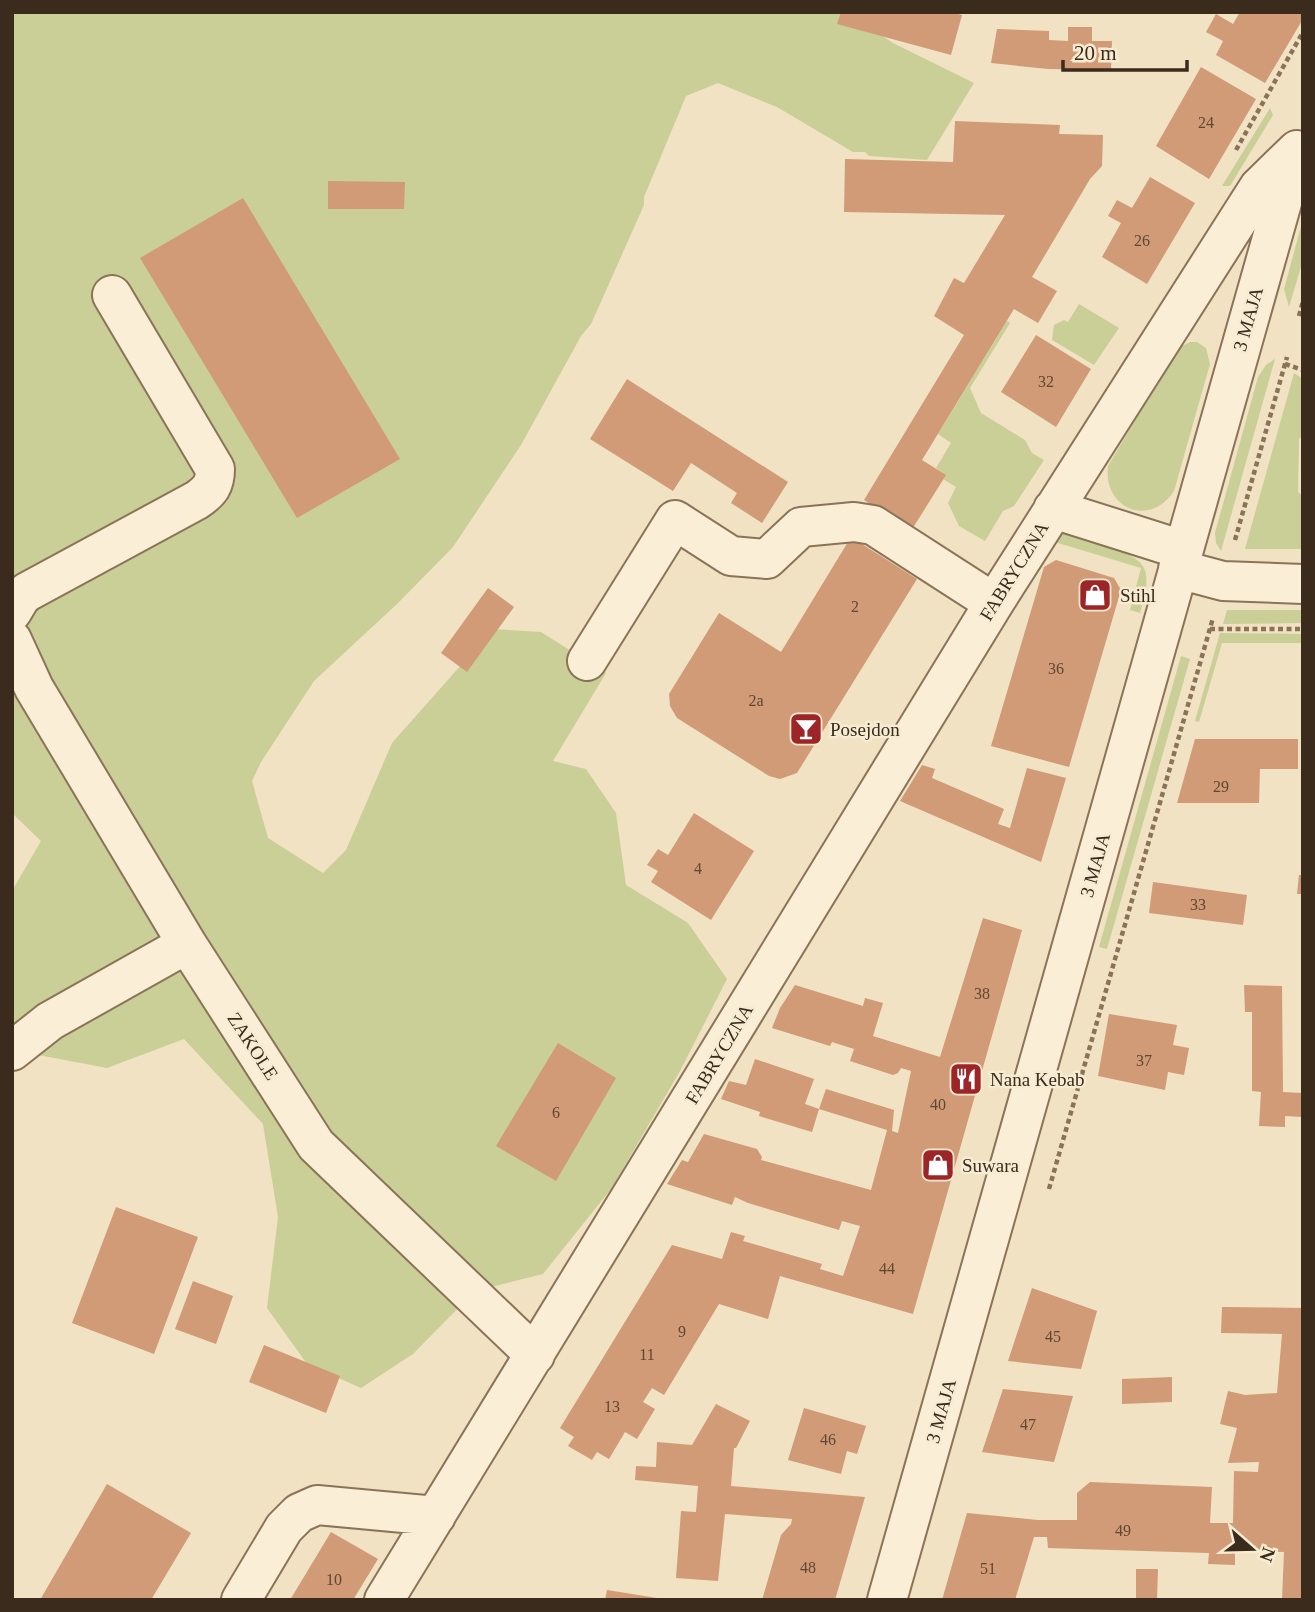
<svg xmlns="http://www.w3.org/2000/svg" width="1315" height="1612" font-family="'Times New Roman',serif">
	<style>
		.green { fill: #c9cf96 }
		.building { fill: #d09b76 }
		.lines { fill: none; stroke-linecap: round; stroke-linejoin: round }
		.minor-casing { stroke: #8b7358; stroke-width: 42 }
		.path { stroke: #8b7358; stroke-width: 4.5; stroke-dasharray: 5 3.5; stroke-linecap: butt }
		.minor { stroke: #faefd6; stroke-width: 38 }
		.labels { text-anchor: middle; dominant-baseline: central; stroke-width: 5; stroke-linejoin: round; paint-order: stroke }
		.number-label { font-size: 16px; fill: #604733 }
		.street-label { font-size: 19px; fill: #3a2b1d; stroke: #f7ecd2 }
		.poi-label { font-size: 19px; fill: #3a2b1d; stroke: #f7ecd2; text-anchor: start }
	</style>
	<rect width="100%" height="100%" fill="#f0e2c2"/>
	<path class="green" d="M 12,12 L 846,12 L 893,43 L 974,83 L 927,160 L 869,156 L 865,152 L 853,152 L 777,107 L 718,83 L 686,96 L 644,197 L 644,205 L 591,324 L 581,336 L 521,445 L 453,547 L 397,604 L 314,681 L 261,762 L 252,781 L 268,838 L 323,873 L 346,850 L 392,743 L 493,629 L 541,632 L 606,673 L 553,761 L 586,769 L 616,813 L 626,885 L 688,923 L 727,979 L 680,1071 L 611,1189 L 543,1274 L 475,1291 L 413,1354 L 361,1388 L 307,1364 L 267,1308 L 278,1217 L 263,1124 L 184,1039 L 107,1068 L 12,1050 L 12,891 L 41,841 L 12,813 Z
		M 1270,108 L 1273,115 L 1230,186 L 1222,186 Z
		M 1303,219 L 1303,260 L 1289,307 L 1284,289 Z
		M 1079,304 L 1119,328 L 1094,365 L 1052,340 L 1054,325 L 1064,320 L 1068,322 Z
		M 1007,321 L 1010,323 L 970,388 L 981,413 L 1025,440 L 1032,453 L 1044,460 L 1014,506 L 1003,511 L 985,541 L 959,526 L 948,503 L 956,487 L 943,479 L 945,475 L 936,468 L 951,443 L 938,434 Z
		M 1190,342 L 1197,342 L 1206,348 L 1210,364 L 1174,491 C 1150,528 1103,509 1108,466 L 1178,348 Z
		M 1275,359 L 1221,551 L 1216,543 L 1215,533 L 1258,377 L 1266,365 Z
		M 1294,373 L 1303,379 L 1303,435 L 1299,439 L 1298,492 L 1303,496 L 1303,549 L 1245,549 Z
		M 1063,534 C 1077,536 1091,542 1105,546 C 1149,560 1153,568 1140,613 L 1130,610 L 1141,568 L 1048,540 Z
		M 1227,610 L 1303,610 L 1303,623 L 1223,624 Z
		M 1220,633 L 1303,634 L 1303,643 L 1222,643 L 1199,722 L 1195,721 Z
		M 1181,656 L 1190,659 L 1107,949 L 1099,947 Z"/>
	<path class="building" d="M 841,12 L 950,12 L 962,15 L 951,55 L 837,24 Z
		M 1240,12 L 1303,12 L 1303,19 L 1265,83 L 1216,55 L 1223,41 L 1206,32 L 1216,14 L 1233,24 Z
		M 1068,27 L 1092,27 L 1092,41 L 1112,41 L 1111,70 L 1048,69 L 991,63 L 997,29 L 1049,31 L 1049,40 L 1068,41 Z
		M 1201,67 L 1256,99 L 1209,179 L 1156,146 Z
		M 955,121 L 1060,125 L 1059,134 L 1103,135 L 1102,166 L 1090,179 L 1032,277 L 1057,291 L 1038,323 L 1014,309 L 922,460 L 946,475 L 911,531 L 864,500 L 964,335 L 934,316 L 954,278 L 964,283 L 1005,215 L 844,212 L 845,159 L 953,162 Z
		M 1150,177 L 1195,203 L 1147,284 L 1102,257 L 1121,223 L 1108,216 L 1117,200 L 1132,208 Z
		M 328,181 L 405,182 L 404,209 L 328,209 Z
		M 243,198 L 400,459 L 297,518 L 140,258 Z
		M 1036,335 L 1091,369 L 1056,427 L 1001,392 Z
		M 627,379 L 788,482 L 762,523 L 731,503 L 737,493 L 691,463 L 673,491 L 590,439 Z
		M 851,537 L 917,579 L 797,773 L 780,779 L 769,776 L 677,718 L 670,706 L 669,694 L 719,613 L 781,652 Z
		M 1056,560 L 1114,578 L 1121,590 L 1069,767 L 991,746 L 1044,567 Z
		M 488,588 L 514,607 L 467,672 L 441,653 Z
		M 1195,739 L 1298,739 L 1298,769 L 1260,769 L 1259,803 L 1177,803 Z
		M 922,765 L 935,769 L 932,778 L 1004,809 L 998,824 L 1010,828 L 1027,768 L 1066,778 L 1041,862 L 900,801 Z
		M 694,813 L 754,851 L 711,920 L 651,882 L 658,871 L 647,865 L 658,849 L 668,855 Z
		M 1299,875 L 1303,875 L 1303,894 L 1297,894 Z
		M 1153,882 L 1247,895 L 1243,925 L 1149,913 Z
		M 983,918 L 1022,930 L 913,1314 L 780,1276 L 768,1319 L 719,1304 L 664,1395 L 652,1388 L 643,1402 L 655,1409 L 637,1439 L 625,1432 L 609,1459 L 597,1452 L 592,1460 L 568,1446 L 574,1437 L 560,1428 L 672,1245 L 722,1259 L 731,1232 L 745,1236 L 743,1241 L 822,1264 L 820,1269 L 843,1276 L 860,1226 L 842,1221 L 839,1230 L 748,1203 L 735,1197 L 732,1205 L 667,1184 L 682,1160 L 688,1162 L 704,1134 L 757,1149 L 762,1157 L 761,1160 L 871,1190 L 887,1130 L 819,1109 L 826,1089 L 894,1110 L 892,1131 L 898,1133 L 911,1071 L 901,1068 L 898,1073 L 893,1075 L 850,1061 L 854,1049 L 832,1042 L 830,1046 L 772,1028 L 780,1008 L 795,985 L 863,1006 L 865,998 L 883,1003 L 873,1036 L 940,1057 Z
		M 1244,985 L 1282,986 L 1283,1092 L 1303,1093 L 1303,1117 L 1285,1116 L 1285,1127 L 1259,1126 L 1261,1092 L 1252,1091 L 1252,1012 L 1245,1012 Z
		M 1109,1014 L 1177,1025 L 1173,1045 L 1189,1048 L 1184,1075 L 1168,1072 L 1165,1090 L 1098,1076 Z
		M 558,1043 L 616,1078 L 556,1181 L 496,1146 Z
		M 755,1059 L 814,1079 L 805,1104 L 819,1109 L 812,1132 L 759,1116 L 760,1112 L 721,1099 L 729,1081 L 746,1085 Z
		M 116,1207 L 198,1237 L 154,1354 L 72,1323 Z
		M 193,1281 L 233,1296 L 216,1344 L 175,1329 Z
		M 1032,1288 L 1097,1311 L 1081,1369 L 1008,1361 Z
		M 1222,1307 L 1303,1308 L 1303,1600 L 1282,1600 L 1284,1552 L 1235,1550 L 1235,1565 L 1208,1564 L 1209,1553 L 1048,1548 L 1047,1537 L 1034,1537 L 1015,1600 L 942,1600 L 967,1513 L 1038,1520 L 1077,1520 L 1077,1493 L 1090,1482 L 1212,1487 L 1210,1523 L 1233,1523 L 1234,1471 L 1258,1472 L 1259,1462 L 1228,1463 L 1237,1428 L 1220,1424 L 1228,1391 L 1245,1395 L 1277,1393 L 1282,1334 L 1221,1333 Z
		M 264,1345 L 340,1376 L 326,1413 L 249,1382 Z
		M 1172,1377 L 1172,1402 L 1122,1404 L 1122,1379 Z
		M 1003,1389 L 1073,1396 L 1054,1462 L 982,1452 Z
		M 716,1404 L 750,1421 L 736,1448 L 734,1448 L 731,1486 L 865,1497 L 835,1600 L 762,1600 L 781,1535 L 791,1524 L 792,1519 L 725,1514 L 718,1581 L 676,1578 L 681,1511 L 696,1512 L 698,1486 L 635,1480 L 636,1466 L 656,1467 L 657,1442 L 692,1445 Z
		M 804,1408 L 866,1426 L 857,1454 L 847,1451 L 841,1474 L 788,1460 Z
		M 107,1484 L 191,1533 L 151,1600 L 40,1600 Z
		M 331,1532 L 378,1559 L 353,1600 L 290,1600 Z
		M 1136,1569 L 1158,1569 L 1157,1600 L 1136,1600 Z
		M 607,1590 L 657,1598 L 657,1600 L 605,1600 Z"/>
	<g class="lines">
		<defs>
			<path id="minor" d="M 1053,509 L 1183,550
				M 1178,569 L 1223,581 L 1303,584
				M 12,612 L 21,597 L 27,592 L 197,500 C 210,491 215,485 215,469 L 112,295
				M 12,640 L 34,688 L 187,944 L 316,1145 L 535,1355
				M 587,661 L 675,520 L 731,556 L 767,559 L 801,527 L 854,522 L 873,525 L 994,603
				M 12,1051 L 50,1021 L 187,944
				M 241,1600 L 284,1528 L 299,1513 L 317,1505 L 436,1516
				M 384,1600 L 994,603 L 1259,187 L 1297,150
				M 887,1600 L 1296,153"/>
		</defs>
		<use href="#minor" class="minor-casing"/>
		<path class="path" d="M 1236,150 L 1303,32
			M 1299,316 L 1303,301
			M 1285,364 L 1303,370
			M 1235,540 L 1287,357
			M 1210,629 L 1303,629
			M 1049,1189 L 1213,618"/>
		<use href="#minor" class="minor"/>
	</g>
	<defs>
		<symbol id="shop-square" viewBox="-11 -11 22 22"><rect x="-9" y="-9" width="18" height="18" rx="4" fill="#9e2527" stroke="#f7ecd2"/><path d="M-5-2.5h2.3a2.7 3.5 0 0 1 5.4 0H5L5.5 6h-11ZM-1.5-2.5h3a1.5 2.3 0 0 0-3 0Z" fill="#fff"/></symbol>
		<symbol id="bar-square" viewBox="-11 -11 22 22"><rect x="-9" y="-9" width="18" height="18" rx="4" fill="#9e2527" stroke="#f7ecd2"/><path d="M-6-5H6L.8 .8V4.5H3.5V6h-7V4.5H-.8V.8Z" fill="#fff"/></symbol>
		<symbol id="restaurant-square" viewBox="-11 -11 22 22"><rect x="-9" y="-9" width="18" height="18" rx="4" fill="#9e2527" stroke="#f7ecd2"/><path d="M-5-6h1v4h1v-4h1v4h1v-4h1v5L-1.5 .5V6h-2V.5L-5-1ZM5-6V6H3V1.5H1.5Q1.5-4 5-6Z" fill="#fff"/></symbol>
	</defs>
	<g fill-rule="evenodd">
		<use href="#shop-square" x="1076" y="576" width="38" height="38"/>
		<use href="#bar-square" x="787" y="710" width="38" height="38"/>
		<use href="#restaurant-square" x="947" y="1060" width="38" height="38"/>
		<use href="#shop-square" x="919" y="1146" width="38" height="38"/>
	</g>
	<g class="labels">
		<g class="number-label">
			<text x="1206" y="122">24</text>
			<text x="1142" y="240">26</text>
			<text x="1046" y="381">32</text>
			<text x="855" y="606">2</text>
			<text x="1056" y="668">36</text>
			<text x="756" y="700">2a</text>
			<text x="1221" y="786">29</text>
			<text x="698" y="868">4</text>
			<text x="1198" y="904">33</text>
			<text x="982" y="993">38</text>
			<text x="1144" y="1060">37</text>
			<text x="938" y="1104">40</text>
			<text x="556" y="1112">6</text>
			<text x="887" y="1268">44</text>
			<text x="682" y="1331">9</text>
			<text x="1053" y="1336">45</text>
			<text x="647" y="1354">11</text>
			<text x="612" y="1406">13</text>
			<text x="1028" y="1424">47</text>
			<text x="828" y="1439">46</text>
			<text x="1123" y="1530">49</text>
			<text x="808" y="1567">48</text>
			<text x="988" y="1568">51</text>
			<text x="334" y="1579">10</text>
		</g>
		<g class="street-label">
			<text transform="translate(1248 319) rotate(-74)">3 MAJA</text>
			<text transform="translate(1014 571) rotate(-58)">FABRYCZNA</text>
			<text transform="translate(1095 865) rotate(-74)">3 MAJA</text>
			<text transform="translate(253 1046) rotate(57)">ZAKOLE</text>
			<text transform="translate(719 1054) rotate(-59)">FABRYCZNA</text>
			<text transform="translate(941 1411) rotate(-74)">3 MAJA</text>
		</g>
		<g class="poi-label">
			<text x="1120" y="595">Stihl</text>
			<text x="830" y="729">Posejdon</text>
			<text x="990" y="1079">Nana Kebab</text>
			<text x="962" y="1165">Suwara</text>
		</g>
	</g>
	<rect width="1315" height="1612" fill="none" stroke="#3a2b1d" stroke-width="28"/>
	<g transform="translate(1252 1549) rotate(110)" stroke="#f7ecd2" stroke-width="5" paint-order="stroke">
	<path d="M0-5L12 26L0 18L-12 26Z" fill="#3a2b1d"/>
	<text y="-10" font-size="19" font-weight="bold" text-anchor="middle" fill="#3a2b1d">N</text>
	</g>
	<path d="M1063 60v10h124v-10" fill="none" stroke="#3a2b1d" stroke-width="3.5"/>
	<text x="1074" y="60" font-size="21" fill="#3a2b1d" stroke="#f7ecd2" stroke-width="5" paint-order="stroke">20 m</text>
</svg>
